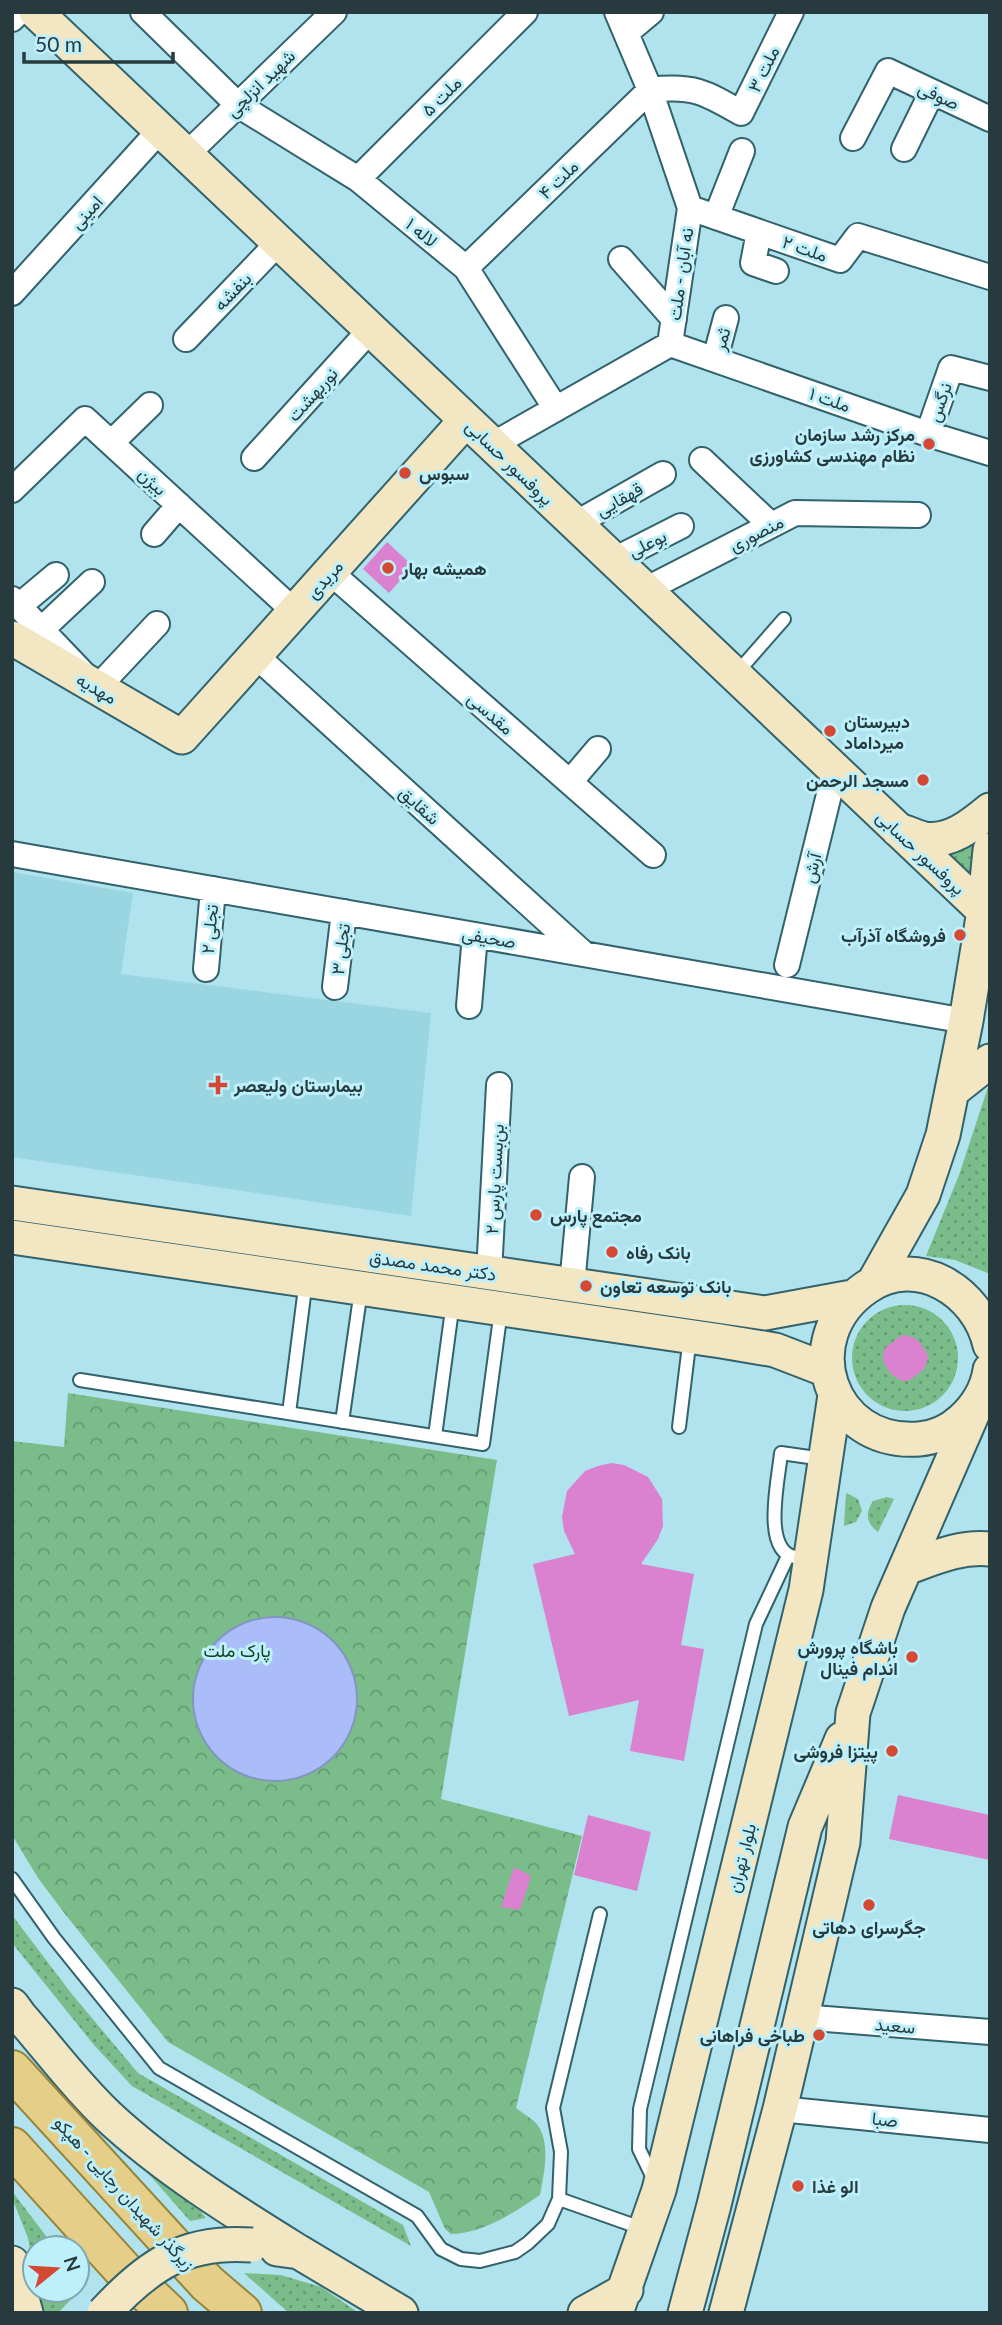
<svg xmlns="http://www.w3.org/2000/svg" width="1002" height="2325" font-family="Lato,Vazirmatn,sans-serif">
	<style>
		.built { fill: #9ad6e1 }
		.grass { fill: url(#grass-dots) }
		.park { fill: url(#park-crowns) }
		.water { fill: #abbdf8; stroke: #8396c0; stroke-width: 2 }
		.building { fill: #da82d0 }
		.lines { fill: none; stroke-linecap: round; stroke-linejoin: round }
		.lane-casing { stroke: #32626b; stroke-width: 16 }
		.street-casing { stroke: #32626b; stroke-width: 28 }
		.secondary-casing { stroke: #32626b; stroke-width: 37 }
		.primary-casing { stroke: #96853a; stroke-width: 42 }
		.lane { stroke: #fff; stroke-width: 12 }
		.street { stroke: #fff; stroke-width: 24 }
		.secondary { stroke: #f2e6c3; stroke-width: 33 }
		.primary { stroke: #e4ce88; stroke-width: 38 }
		.secondary-bridge-casing { stroke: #32626b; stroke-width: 37; stroke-linecap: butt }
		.secondary-bridge { stroke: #f2e6c3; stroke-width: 33 }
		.poi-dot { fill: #d54934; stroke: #bdf0fa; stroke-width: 2.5 }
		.labels { text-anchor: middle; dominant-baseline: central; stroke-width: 6; stroke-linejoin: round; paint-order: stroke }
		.street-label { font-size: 18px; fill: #273b3f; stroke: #bdf0fa }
		.poi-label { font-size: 18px; font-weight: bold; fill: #273b3f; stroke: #bdf0fa; text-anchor: start }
		.park-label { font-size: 18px; fill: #143f21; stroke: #bdf0fa }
	</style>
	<defs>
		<pattern id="grass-dots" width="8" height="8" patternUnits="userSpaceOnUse" patternTransform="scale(1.75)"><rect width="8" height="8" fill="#7abd8b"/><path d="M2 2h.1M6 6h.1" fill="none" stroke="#649b73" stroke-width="1.8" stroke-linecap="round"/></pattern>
		<pattern id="park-crowns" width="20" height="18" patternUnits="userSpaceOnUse" patternTransform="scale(1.75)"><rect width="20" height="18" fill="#7abd8b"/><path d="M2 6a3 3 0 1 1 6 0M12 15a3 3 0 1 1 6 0" fill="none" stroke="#649b73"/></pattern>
	</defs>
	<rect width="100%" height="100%" fill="#b0e3ed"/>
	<path class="built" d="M 12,872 L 133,893 L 121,974 L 431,1013 L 411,1216 L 12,1157 Z"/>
	<path class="grass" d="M 975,838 L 970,872 L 940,847 Z
		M 990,1081 L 990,1274 L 955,1260 L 926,1256 L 959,1175 Z
		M852 1358a53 53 0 1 1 106 0a53 53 0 1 1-106 0Z
		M 846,1493 L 858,1499 L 862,1511 L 856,1522 L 844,1526 Z
		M 887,1497 L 894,1499 L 878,1532 C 866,1523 865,1513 873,1501 Z
		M 12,1915 L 71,1993 L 138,2073 L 403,2225 L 411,2246 L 132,2086 L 94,2045 L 12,1943 Z
		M 118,2139 L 186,2193 L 206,2218 L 190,2221 Z
		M 12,2191 L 46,2236 L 52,2248 L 35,2248 L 35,2281 L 28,2238 L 12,2198 Z
		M 244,2273 L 281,2275 L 321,2287 L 359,2313 L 289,2313 Z
		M 36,2290 L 74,2290 L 77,2293 L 58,2313 L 40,2313 Z"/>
	<path class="park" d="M 68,1393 L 497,1460 L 441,1799 L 582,1836 L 516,2108 C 522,2113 530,2117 535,2122 C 552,2140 544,2173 540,2195 C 513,2213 484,2233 451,2234 L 445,2229 L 429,2192 L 168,2042 L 65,1914 L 38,1878 L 12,1835 L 12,1441 L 64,1447 Z"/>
	<path class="water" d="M193 1699a82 82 0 1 1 164 0a82 82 0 1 1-164 0Z"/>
	<path class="building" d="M 387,542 L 413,566 L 389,593 L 363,569 Z
		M 906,1335 L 917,1339 L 927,1353 L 928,1359 L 924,1369 L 910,1380 L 902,1381 L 892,1375 L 884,1363 L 883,1354 L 886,1347 L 901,1336 Z
		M 611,1463 L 624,1465 L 648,1477 L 662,1499 L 663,1526 L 658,1539 L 641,1564 L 694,1574 L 681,1645 L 704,1649 L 684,1761 L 630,1751 L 639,1700 L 569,1716 L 533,1564 L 575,1554 L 564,1531 L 562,1517 L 567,1491 L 585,1471 L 598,1466 Z
		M 898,1795 L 990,1815 L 990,1860 L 889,1839 Z
		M 588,1815 L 651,1832 L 637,1891 L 574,1875 Z
		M 514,1867 L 531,1876 L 520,1910 L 501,1907 Z"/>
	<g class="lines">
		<defs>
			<path id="lane" d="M 735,675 L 784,619
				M 80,1380 L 483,1444 L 501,1310
				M 289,1413 L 306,1280
				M 342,1422 L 361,1290
				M 679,1427 L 690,1337
				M 435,1436 L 453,1302
				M 795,1557 C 761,1551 779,1477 781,1453 L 823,1459
				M 12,1879 L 54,1938 L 159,2068 L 417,2216 L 441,2249 L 461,2259 L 480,2261 L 515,2252 L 528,2243 L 548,2224 L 559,2199 L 561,2152 L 553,2108 L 600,1914
				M 655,2182 L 639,2149 L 640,2109 L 756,1624 L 788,1556
				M 559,2199 L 644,2229"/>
			<path id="street" d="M 143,12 L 238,105 L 358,179 L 466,268 L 556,409
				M 12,19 L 19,12
				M 626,33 L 651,12
				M 853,138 L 888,71 L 990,119
				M 904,149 L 932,92
				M 186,155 L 334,12
				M 358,179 L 525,12
				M 690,208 L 840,260 L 858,236 L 990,277
				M 716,217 L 742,151
				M 759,232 L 753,263 L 776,271
				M 621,259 L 674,319
				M 466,268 L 650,90 C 693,85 705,92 741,113 L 791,12
				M 12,293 L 160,130
				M 186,339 L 278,243
				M 670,344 L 928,434 L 990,453
				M 715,359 L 726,318
				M 928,434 L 951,368 L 990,378
				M 111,443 L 150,405
				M 492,445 L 670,344 L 690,208 L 650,90 L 617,12
				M 254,458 L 370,330
				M 702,460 L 771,525
				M 12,490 L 85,419 L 294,611
				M 575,524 L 663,474
				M 154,534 L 179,505
				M 614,560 L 681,526
				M 330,572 L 653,855
				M 645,590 L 795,513 L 918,515
				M 12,599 L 97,688 L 157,624
				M 19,606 L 56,575
				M 42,629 L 92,582
				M 255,655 L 584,954
				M 570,782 L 598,749
				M 12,854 L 966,1021
				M 787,965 L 835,770
				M 206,969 L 213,889
				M 335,987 L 344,912
				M 469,1006 L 475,935
				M 489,1273 L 499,1085
				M 572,1285 L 582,1177
				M 801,2017 L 990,2032
				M 780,2109 L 990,2130"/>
			<path id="secondary" d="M 36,12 L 984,911
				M 12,638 L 182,737 L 466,420
				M 898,830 C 906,832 916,837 924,839 C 950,843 972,825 990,810
				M 952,1091 L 990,1061
				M 12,1203 L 765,1313 L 852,1297
				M 12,1237 L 721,1341 L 775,1350 L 827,1370
				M 874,1282 L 923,1195 L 943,1135 L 966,1021 L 984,911 L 990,850
				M 990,1345 C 978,1291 917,1253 867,1287 C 793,1337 829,1446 919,1439 C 934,1438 950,1431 962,1420 C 977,1406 987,1391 990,1370
				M 906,1568 C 934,1558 959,1546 990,1549
				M 12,2005 L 20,2016 C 49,2049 76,2086 108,2116 C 165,2169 233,2211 299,2252
				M 277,2249 L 299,2252 L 401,2313
				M 12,2263 L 26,2313
				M 585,2313 L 626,2290
				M 616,2313 L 659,2190 L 806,1590 L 835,1395
				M 685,2313 L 714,2205 L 805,1827 L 842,1739
				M 726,2313 L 780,2109 L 843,1842 L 853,1713 L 888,1608 L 975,1408"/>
			<path id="primary" d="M 12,2070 L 207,2283 L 242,2313
				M 12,2147 L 127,2274 L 168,2313"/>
		</defs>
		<use href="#lane" class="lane-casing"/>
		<use href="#street" class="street-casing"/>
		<use href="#secondary" class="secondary-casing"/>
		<use href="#primary" class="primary-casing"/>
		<use href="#lane" class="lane"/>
		<use href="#street" class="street"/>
		<use href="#secondary" class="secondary"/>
		<use href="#primary" class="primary"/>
		<defs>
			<path id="secondary-bridge" d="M 104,2313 C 148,2265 185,2240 252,2245"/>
		</defs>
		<use href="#secondary-bridge" class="secondary-bridge-casing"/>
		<use href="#secondary-bridge" class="secondary-bridge"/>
	</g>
	<g class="poi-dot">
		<circle cx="929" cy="444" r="7"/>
		<circle cx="405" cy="473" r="7"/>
		<circle cx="388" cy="568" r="7"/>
		<circle cx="830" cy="731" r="7"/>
		<circle cx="923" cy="780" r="7"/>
		<circle cx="960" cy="935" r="7"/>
		<path d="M214.5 1074.5h7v7h7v7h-7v7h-7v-7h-7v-7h7z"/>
		<circle cx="536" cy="1215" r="7"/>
		<circle cx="612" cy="1252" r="7"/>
		<circle cx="586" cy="1286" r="7"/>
		<circle cx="912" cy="1657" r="7"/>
		<circle cx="892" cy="1751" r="7"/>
		<circle cx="869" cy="1905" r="7"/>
		<circle cx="819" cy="2035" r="7"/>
		<circle cx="798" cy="2186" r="7"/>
	</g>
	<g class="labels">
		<g class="street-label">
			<text transform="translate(763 69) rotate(-64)">ملت ۳</text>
			<text transform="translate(260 83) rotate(-44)">شهید انزلچی</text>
			<text transform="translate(939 95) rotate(25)">صوفی</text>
			<text transform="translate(441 96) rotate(-45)">ملت ۵</text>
			<text transform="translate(558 179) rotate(-44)">ملت ۴</text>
			<text transform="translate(86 212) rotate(-48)">امینی</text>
			<text transform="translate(422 232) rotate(39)">لاله ۱</text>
			<text transform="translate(805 248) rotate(19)">ملت ۲</text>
			<text transform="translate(680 274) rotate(-82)">نه آبان - ملت</text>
			<text transform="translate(232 291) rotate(-46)">بنفشه</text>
			<text transform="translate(721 339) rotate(-75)">ثمر</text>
			<text transform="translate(312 394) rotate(-48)">نوربهشت</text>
			<text transform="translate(830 399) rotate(19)">ملت ۱</text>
			<text transform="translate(939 402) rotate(-71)">نرگس</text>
			<text transform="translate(510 462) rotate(44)">پروفسور حسابی</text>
			<text transform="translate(153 481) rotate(43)">بیژن</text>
			<text transform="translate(619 499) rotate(-29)">قهقایی</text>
			<text transform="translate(756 533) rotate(-27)">منصوری</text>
			<text transform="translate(647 543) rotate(-27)">بوعلی</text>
			<text transform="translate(324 579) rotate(-48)">مریدی</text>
			<text transform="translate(97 688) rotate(30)">مهدیه</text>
			<text transform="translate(491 713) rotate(41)">مقدسی</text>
			<text transform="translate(420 805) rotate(42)">شقایق</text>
			<text transform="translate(921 852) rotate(43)">پروفسور حسابی</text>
			<text transform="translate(811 868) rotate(-76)">آرش</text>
			<text transform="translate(209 929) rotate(-85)">تجلی ۲</text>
			<text transform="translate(489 937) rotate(10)">صحیفی</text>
			<text transform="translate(340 949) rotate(-83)">تجلی ۳</text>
			<text transform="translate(494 1179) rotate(-87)">بن‌بست پارس ۲</text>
			<text transform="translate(433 1265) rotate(8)">دکتر محمد مصدق</text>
			<text transform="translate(741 1858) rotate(-76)">بلوار تهران</text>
			<text transform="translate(895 2025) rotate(5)">سعید</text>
			<text transform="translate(885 2119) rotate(6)">صبا</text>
			<text transform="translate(125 2193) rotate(48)">زیرگذر شهیدان رجایی - هپکو</text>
		</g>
		<g class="poi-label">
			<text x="915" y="434" text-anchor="end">مرکز رشد سازمان<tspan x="915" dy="21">نظام مهندسی کشاورزی</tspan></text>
			<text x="419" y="473">سبوس</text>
			<text x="402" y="568">همیشه بهار</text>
			<text x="844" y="721">دبیرستان<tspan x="844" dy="21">میرداماد</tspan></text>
			<text x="909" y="780" text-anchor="end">مسجد الرحمن</text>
			<text x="946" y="935" text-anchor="end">فروشگاه آذرآب</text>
			<text x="234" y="1085">بیمارستان ولیعصر</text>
			<text x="550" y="1215">مجتمع پارس</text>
			<text x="626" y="1252">بانک رفاه</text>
			<text x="600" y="1286">بانک توسعه تعاون</text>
			<text x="898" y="1647" text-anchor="end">باشگاه پرورش<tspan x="898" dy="21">اندام فینال</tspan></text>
			<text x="878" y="1751" text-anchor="end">پیتزا فروشی</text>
			<text x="869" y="1927" text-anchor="middle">جگرسرای دهاتی</text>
			<text x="805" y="2035" text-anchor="end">طباخی فراهانی</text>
			<text x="812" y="2186">الو غذا</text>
		</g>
		<g class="park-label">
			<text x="237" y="1650">پارک ملت</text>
		</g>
	</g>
	<rect width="1002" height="2325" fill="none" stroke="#273b3f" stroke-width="28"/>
	<g transform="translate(56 2269) rotate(72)"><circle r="33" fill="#bdf0fa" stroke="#81a8af" stroke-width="2"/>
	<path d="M0-5L12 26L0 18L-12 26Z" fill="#d54934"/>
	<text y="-10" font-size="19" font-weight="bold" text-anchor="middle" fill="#273b3f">N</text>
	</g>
	<path d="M24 52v10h149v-10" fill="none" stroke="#273b3f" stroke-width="3.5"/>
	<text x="35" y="52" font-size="21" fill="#273b3f" stroke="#bdf0fa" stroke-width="5" paint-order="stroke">50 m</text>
</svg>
